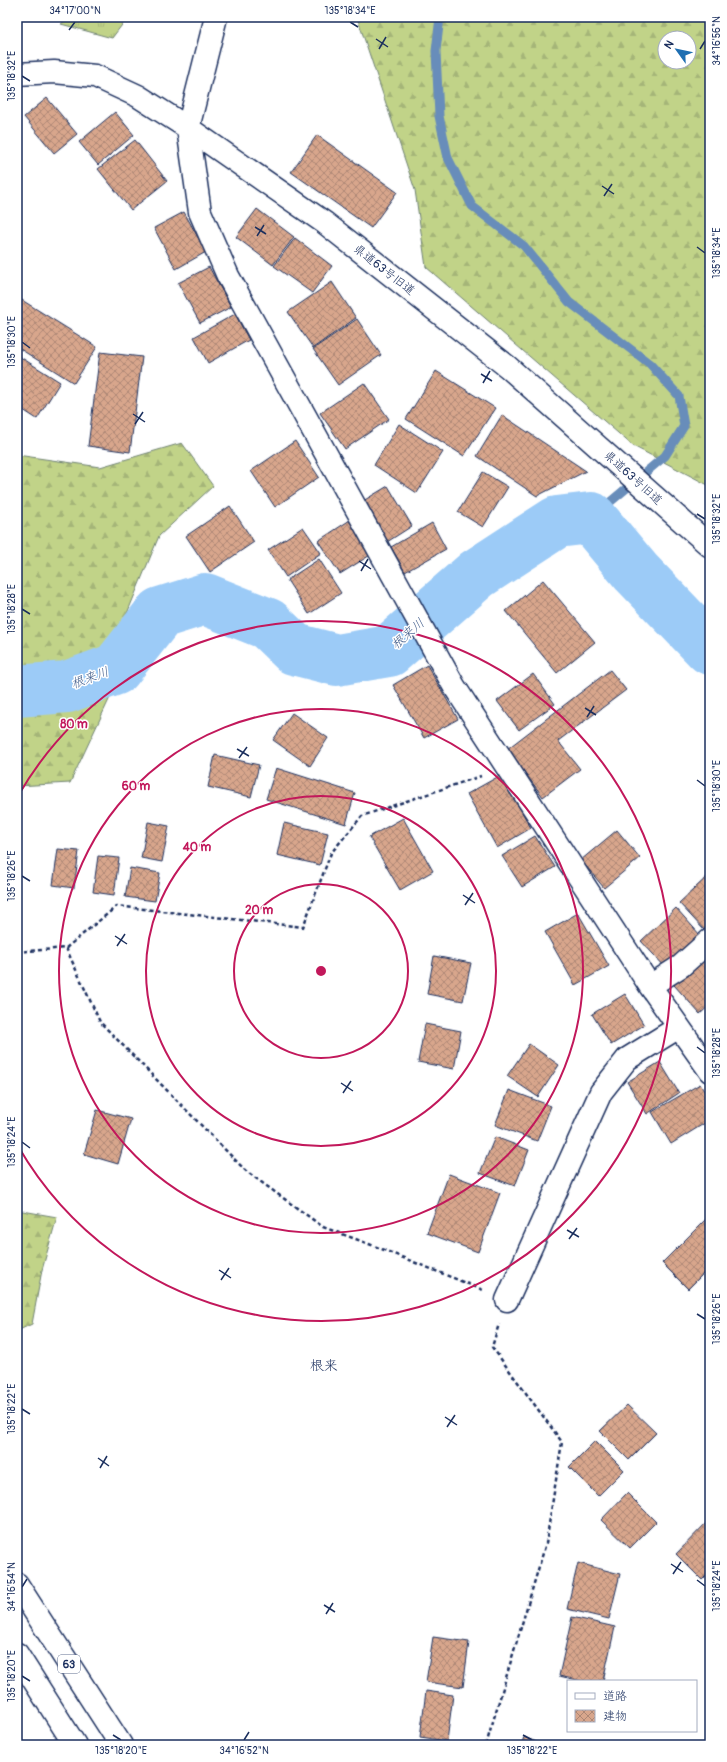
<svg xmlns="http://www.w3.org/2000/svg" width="727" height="1762" font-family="Pangolin,'Klee One',sans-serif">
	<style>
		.grass { fill: url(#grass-tufts); stroke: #6e8173 }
		.forest { fill: url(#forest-firs); stroke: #6e8173; fill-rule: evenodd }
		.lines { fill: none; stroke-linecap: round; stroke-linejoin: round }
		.stream { stroke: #688dba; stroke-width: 9 }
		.river { stroke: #9ccbf7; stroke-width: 52 }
		.building { fill: url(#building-cross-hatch); stroke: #1b2f5e }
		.minor-casing { stroke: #1b2f5e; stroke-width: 25 }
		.tertiary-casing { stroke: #1b2f5e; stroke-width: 25 }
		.primary-casing { stroke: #1b2f5e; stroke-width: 25 }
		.path { stroke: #1b2f5e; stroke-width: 2.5; stroke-dasharray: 4 3; stroke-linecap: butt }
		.minor { stroke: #fff; stroke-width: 22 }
		.tertiary { stroke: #fff; stroke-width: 22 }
		.primary { stroke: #fff; stroke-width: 22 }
		.ticks { fill: none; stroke: #1b2f5e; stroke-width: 1.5 }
		.ring { fill: none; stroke: #c2185b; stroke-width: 2 }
		.labels { text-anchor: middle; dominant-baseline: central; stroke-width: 3; stroke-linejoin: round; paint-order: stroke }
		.shield { fill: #fff; stroke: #5f6d8e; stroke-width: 1 }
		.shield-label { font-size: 11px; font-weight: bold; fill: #1b2f5e }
		.street-label { font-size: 12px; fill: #1b2f5e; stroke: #fff }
		.water-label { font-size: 13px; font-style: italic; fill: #425e8c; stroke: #fff }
		.quarter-label { font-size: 14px; fill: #1b2f5e; stroke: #fff }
		.centre { fill: #c2185b; stroke: #fff; stroke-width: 2 }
		.ring-label { font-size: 12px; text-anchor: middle; font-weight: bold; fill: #c2185b; stroke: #fff; stroke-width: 3; stroke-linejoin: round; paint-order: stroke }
		.neatline { fill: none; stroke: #1b2f5e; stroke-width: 1.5 }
		.ticks-label { font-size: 10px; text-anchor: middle; fill: #1b2f5e }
	</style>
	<defs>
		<pattern id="grass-tufts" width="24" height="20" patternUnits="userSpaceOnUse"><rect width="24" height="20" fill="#c1d388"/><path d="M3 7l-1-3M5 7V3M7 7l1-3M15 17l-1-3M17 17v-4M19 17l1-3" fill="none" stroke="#a5b578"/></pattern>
		<pattern id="forest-firs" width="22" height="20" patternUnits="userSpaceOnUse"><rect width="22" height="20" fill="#c1d388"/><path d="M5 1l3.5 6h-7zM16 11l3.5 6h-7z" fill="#a5b578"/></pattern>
		<pattern id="building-cross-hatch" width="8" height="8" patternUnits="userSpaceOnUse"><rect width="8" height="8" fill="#d8a68c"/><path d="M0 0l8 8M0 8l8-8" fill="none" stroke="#ae8876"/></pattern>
	</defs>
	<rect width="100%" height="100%" fill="#fff"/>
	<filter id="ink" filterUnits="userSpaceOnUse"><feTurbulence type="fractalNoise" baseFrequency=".025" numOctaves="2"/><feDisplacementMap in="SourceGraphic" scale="8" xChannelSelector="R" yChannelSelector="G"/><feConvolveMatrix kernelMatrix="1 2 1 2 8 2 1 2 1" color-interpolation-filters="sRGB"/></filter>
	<g filter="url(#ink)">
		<path class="grass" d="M 69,17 L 128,17 L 112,38 L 61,24 Z"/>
		<path class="forest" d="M 357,17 L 710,17 L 710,486 L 633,446 L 426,267 L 415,190 ZM 665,38 L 689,38 L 689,62 L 665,62 Z
			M 182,443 L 213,486 L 159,536 L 121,628 L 114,689 L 70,783 L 17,786 L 17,455 L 100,467 Z
			M 17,1210 L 57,1217 L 42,1270 L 32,1324 L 17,1331 Z"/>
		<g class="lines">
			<path class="stream" d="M 440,17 L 436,51 L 439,116 L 448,158 L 472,206 L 524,246 L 569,302 L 650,364 L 679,396 L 684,426 L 665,456 L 591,518"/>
			<path class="river" d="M 17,691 L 67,687 L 116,669 L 160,613 L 205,599 L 268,624 L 294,649 L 337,660 L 389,651 L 477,574 L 557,522 L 591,518 L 636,572 L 710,649"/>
		</g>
		<path class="building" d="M 47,98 L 77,134 L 54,153 L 24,117 Z
			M 115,112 L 134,135 L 98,165 L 79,142 Z
			M 317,135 L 397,192 L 371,228 L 291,172 Z
			M 135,140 L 167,181 L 131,210 L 98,169 Z
			M 257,209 L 294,237 L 273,265 L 236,237 Z
			M 184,212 L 206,252 L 176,269 L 154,228 Z
			M 295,238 L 332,266 L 312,293 L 274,266 Z
			M 209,267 L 231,307 L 200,323 L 178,283 Z
			M 332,282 L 356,318 L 313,348 L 288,312 Z
			M 17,297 L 97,347 L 74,383 L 17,347 Z
			M 235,314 L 249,340 L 208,363 L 194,337 Z
			M 357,319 L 381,355 L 338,385 L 313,349 Z
			M 100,352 L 142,357 L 130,452 L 88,446 Z
			M 17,355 L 60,382 L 37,419 L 17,406 Z
			M 436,371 L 495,408 L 464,456 L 406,419 Z
			M 364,383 L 389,419 L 345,449 L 320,413 Z
			M 502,415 L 586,471 L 537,496 L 477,456 Z
			M 399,424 L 443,452 L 417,493 L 374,465 Z
			M 295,441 L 319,477 L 275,507 L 251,471 Z
			M 483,472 L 508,487 L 483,527 L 458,512 Z
			M 388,486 L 412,526 L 387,542 L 363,501 Z
			M 230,506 L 254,542 L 210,572 L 186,536 Z
			M 350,520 L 372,554 L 340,574 L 318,541 Z
			M 432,523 L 446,549 L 405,572 L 391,547 Z
			M 303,527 L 321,553 L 286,577 L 268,550 Z
			M 319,559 L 341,593 L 309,614 L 287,580 Z
			M 543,580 L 595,642 L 557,673 L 506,611 Z
			M 427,665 L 458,719 L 424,738 L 393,685 Z
			M 610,670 L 626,690 L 558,741 L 580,769 L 543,797 L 507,749 Z
			M 533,674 L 555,704 L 519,730 L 497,701 Z
			M 292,713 L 328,738 L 310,766 L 273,740 Z
			M 215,755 L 259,765 L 251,797 L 208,787 Z
			M 276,768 L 355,793 L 346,824 L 266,799 Z
			M 501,775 L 531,828 L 497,848 L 467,794 Z
			M 403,818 L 433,871 L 400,890 L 369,837 Z
			M 148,822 L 169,826 L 162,862 L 141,858 Z
			M 284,823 L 328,833 L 320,865 L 277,855 Z
			M 617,830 L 640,858 L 604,888 L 581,860 Z
			M 535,836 L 555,867 L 522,887 L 502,856 Z
			M 58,849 L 79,851 L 74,888 L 53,885 Z
			M 98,856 L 119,858 L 114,895 L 93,892 Z
			M 130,868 L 160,873 L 155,901 L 125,897 Z
			M 710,874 L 710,924 L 704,930 L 679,903 Z
			M 676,908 L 701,936 L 666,968 L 641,941 Z
			M 578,913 L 609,966 L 575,985 L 545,932 Z
			M 710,953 L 710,1005 L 700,1014 L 674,985 Z
			M 434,956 L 471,963 L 463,1001 L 427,994 Z
			M 625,994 L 644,1025 L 611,1045 L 592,1014 Z
			M 425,1024 L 461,1031 L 454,1069 L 418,1062 Z
			M 529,1044 L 559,1065 L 538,1097 L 507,1076 Z
			M 660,1062 L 679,1093 L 647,1114 L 627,1082 Z
			M 700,1084 L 710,1101 L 710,1120 L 671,1144 L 652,1112 Z
			M 509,1090 L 551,1106 L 537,1141 L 495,1125 Z
			M 97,1110 L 131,1119 L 118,1164 L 84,1154 Z
			M 495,1137 L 529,1150 L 515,1186 L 480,1173 Z
			M 449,1174 L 500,1193 L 478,1252 L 427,1233 Z
			M 707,1218 L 710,1220 L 710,1267 L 688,1289 L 662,1263 Z
			M 627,1405 L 656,1433 L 629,1460 L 600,1431 Z
			M 595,1441 L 624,1470 L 598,1496 L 569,1467 Z
			M 627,1493 L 656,1522 L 630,1548 L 601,1520 Z
			M 710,1519 L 710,1572 L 702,1580 L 676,1554 Z
			M 578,1563 L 620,1574 L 609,1619 L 567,1609 Z
			M 572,1617 L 615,1627 L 603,1681 L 582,1681 L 559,1676 Z
			M 433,1637 L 469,1642 L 463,1687 L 426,1682 Z
			M 426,1691 L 453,1695 L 447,1741 L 420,1737 Z
			M 524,1737 L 544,1745 L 521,1745 Z"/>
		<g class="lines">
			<defs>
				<path id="minor" d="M 216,17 L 188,128 L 200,212 L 228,276 L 454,686 L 650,986 L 710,1071
					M 650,986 L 681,966 L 710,940
					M 507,1300 L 601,1092 L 627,1059 L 679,1027"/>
				<path id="tertiary" d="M 17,74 L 54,72 L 95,76 L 138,96 L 188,128 L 325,223 L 508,367 L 710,546"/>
				<path id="primary" d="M 17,1584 L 121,1745
					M 17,1654 L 75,1745"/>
			</defs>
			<use href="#minor" class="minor-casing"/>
			<use href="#tertiary" class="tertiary-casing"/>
			<use href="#primary" class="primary-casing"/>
			<path class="path" d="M 66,948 L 100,1022 L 246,1171 L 323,1227 L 369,1244 L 483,1290
				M 17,952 L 66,948 L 117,906 L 303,927 L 331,853 L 362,816 L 481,776
				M 486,1745 L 546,1543 L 562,1442 L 492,1347 L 499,1324"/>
			<use href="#minor" class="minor"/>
			<use href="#tertiary" class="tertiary"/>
			<use href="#primary" class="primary"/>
		</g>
	</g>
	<path class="ticks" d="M 350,22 L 358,27M 69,30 L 75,22M 376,39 L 388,47M 379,49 L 386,37M 700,49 L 705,41M 22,76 L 30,81M 602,186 L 614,194M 604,196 L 612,184M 255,227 L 266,234M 257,236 L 264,225M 697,247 L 705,253M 22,342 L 30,348M 481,374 L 492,381M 483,383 L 490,371M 133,414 L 145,422M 135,424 L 143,412M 697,514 L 705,519M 359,561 L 371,569M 361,571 L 368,559M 22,609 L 30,614M 585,708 L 596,715M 587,717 L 594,706M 237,749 L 249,756M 239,758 L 247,747M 697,780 L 705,786M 22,876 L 30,881M 463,895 L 475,903M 465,905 L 473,893M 115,936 L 127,944M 117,946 L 125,934M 697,1047 L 705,1053M 341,1083 L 353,1091M 343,1093 L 351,1081M 22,1142 L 30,1148M 567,1230 L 579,1237M 569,1239 L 577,1228M 219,1270 L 231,1278M 221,1280 L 229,1268M 697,1314 L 705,1319M 22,1409 L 30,1414M 445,1417 L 457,1425M 447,1427 L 455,1415M 98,1458 L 109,1466M 100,1468 L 107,1456M 671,1564 L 683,1572M 673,1574 L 681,1562M 697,1580 L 705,1586M 22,1587 L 27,1579M 324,1605 L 335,1612M 326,1614 L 333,1603M 22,1676 L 30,1681M 113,1735 L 121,1740M 523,1735 L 532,1740M 244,1740 L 249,1732"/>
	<g class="ring">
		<circle cx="321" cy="971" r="87"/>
		<circle cx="321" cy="971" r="175"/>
		<circle cx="321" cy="971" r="262"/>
		<path d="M18 796A350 350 0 1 1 18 1146"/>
	</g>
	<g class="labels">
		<rect class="shield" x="58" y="1655" width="22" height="18" rx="3"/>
		<g class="shield-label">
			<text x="69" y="1664">63</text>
		</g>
		<g class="street-label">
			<text transform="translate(384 270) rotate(38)">県道63号旧道</text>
			<text transform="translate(633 478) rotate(42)">県道63号旧道</text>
		</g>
		<g class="water-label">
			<text transform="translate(408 634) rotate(-41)">根来川</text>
			<text transform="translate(90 678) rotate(-20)">根来川</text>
		</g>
		<g class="quarter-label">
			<text x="324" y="1365">根来</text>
		</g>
	</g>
	<circle cx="321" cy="971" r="6" class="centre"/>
	<g class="ring-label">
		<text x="74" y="728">80 m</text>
		<text x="136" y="790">60 m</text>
		<text x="197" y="851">40 m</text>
		<text x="259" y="914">20 m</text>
	</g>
	<rect width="727" height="1762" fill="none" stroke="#fff" stroke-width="44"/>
	<rect x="567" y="1680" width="130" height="52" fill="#ffffff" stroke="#a4acbf"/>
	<rect x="575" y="1693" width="20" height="6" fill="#ffffff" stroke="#a4acbf"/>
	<text x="603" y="1700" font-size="12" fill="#1b2f5e">道路</text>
	<rect x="575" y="1710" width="20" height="12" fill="url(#building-cross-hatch)" stroke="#a4acbf"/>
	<text x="603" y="1720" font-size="12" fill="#1b2f5e">建物</text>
	<g transform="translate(677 50) rotate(303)"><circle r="19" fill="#ffffff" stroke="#a4acbf"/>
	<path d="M0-3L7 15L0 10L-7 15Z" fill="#1f6fb2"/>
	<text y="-6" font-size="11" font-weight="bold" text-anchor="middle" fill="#1b2f5e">N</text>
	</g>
	<rect x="22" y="22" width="683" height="1718" class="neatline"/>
	<g class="ticks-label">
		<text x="75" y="14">34°17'00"N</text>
		<text x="350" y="14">135°18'34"E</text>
		<text transform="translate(716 41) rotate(-90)" y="4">34°16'56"N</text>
		<text transform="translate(11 76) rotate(-90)" y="4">135°18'32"E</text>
		<text transform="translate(716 253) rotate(-90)" y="4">135°18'34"E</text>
		<text transform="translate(11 342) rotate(-90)" y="4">135°18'30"E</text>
		<text transform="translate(716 519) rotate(-90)" y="4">135°18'32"E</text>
		<text transform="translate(11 609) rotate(-90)" y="4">135°18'28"E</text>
		<text transform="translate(716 786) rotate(-90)" y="4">135°18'30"E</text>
		<text transform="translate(11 876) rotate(-90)" y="4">135°18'26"E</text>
		<text transform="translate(716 1053) rotate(-90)" y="4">135°18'28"E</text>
		<text transform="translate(11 1142) rotate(-90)" y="4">135°18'24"E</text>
		<text transform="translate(716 1319) rotate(-90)" y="4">135°18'26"E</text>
		<text transform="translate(11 1409) rotate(-90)" y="4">135°18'22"E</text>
		<text transform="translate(716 1586) rotate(-90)" y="4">135°18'24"E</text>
		<text transform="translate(11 1587) rotate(-90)" y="4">34°16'54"N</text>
		<text transform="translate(11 1676) rotate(-90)" y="4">135°18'20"E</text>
		<text x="121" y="1754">135°18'20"E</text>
		<text x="244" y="1754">34°16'52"N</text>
		<text x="532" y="1754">135°18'22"E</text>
	</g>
</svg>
